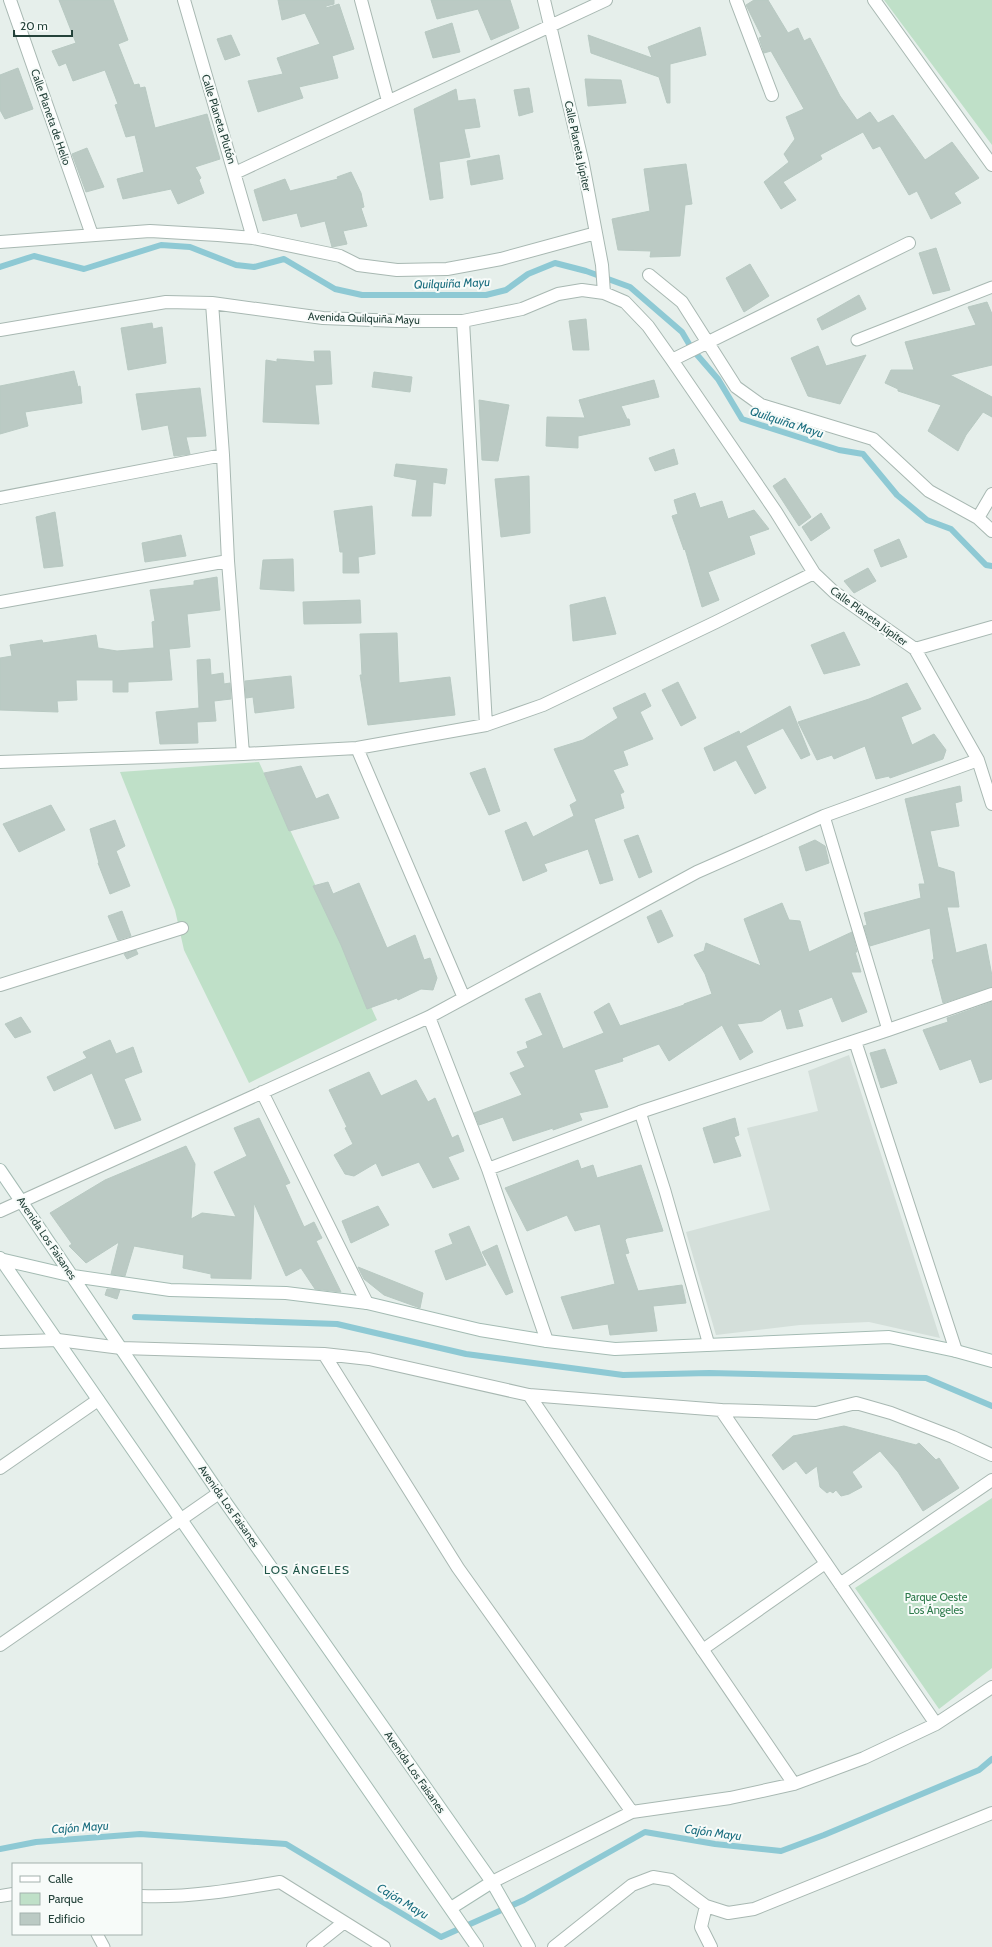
<svg xmlns="http://www.w3.org/2000/svg" width="992" height="1947" font-family="Cabin,sans-serif">
	<style>
		.built { fill: #d4dfda }
		.green { fill: #bfe0c8 }
		.lines { fill: none; stroke-linecap: round; stroke-linejoin: round }
		.stream { stroke: #8ec9d4; stroke-width: 6 }
		.building { fill: #bbcac4; stroke: #b8c9c2 }
		.lane-casing { stroke: #a8b8b2; stroke-width: 13 }
		.street-casing { stroke: #a8b8b2; stroke-width: 14 }
		.secondary-casing { stroke: #a4bbb3; stroke-width: 14 }
		.lane { stroke: #fff; stroke-width: 11 }
		.street { stroke: #fff; stroke-width: 12 }
		.secondary { stroke: #fff; stroke-width: 12 }
		.labels { text-anchor: middle; dominant-baseline: central; stroke-width: 4; stroke-linejoin: round; paint-order: stroke }
		.street-label { font-size: 11px; fill: #24423a; stroke: #f7fbf9 }
		.park-label { font-size: 11px; fill: #2d7a4b; stroke: #f7fbf9 }
		.water-label { font-size: 12px; font-style: italic; fill: #1c6f80; stroke: #f7fbf9 }
		.neighbourhood-label { font-size: 12px; letter-spacing: 1px; fill: #1f5548; stroke: #f7fbf9 }
	</style>
	<rect width="100%" height="100%" fill="#e6efeb"/>
	<path class="built" d="M 849,1055 L 940,1338 L 869,1322 L 800,1325 L 716,1335 L 686,1232 L 770,1210 L 747,1128 L 818,1111 L 808,1071 Z"/>
	<path class="green" d="M 884,0 L 992,0 L 992,145 Z
		M 259,762 L 377,1020 L 249,1083 L 184,950 L 175,910 L 120,772 Z
		M 992,1498 L 992,1668 L 939,1709 L 855,1588 Z"/>
	<g class="lines">
		<path class="stream" d="M 0,267 L 34,256 L 84,269 L 161,245 L 190,247 L 236,265 L 254,267 L 284,259 L 335,289 L 362,295 L 486,295 L 506,290 L 528,274 L 555,263 L 586,271 L 630,287 L 682,332 L 692,349 L 718,379 L 742,419 L 839,450 L 863,454 L 897,495 L 927,520 L 951,529 L 986,565 L 992,566
			M 135,1317 L 337,1324 L 466,1354 L 623,1375 L 709,1373 L 926,1378 L 992,1406
			M 0,1849 L 36,1842 L 140,1834 L 286,1844 L 441,1937 L 524,1900 L 645,1832 L 715,1844 L 781,1851 L 824,1835 L 979,1770 L 992,1759"/>
	</g>
	<path class="building" d="M 59,0 L 113,0 L 128,40 L 118,44 L 134,85 L 139,84 L 140,88 L 145,87 L 155,128 L 207,114 L 220,159 L 195,167 L 201,178 L 199,180 L 204,193 L 178,204 L 171,189 L 123,199 L 117,179 L 144,172 L 135,135 L 126,137 L 115,105 L 118,104 L 105,70 L 73,81 L 66,63 L 59,66 L 52,51 L 76,43 Z
		M 278,0 L 334,0 L 334,4 L 326,6 L 326,8 L 339,4 L 354,49 L 332,56 L 338,78 L 299,87 L 303,98 L 258,112 L 248,81 L 283,74 L 277,58 L 320,44 L 305,13 L 282,20 Z
		M 431,0 L 510,0 L 519,28 L 491,40 L 478,9 L 437,19 Z
		M 754,0 L 768,0 L 788,33 L 798,28 L 804,41 L 810,38 L 840,96 L 857,120 L 870,112 L 878,123 L 893,115 L 925,160 L 952,142 L 979,178 L 954,193 L 961,203 L 931,219 L 917,191 L 909,195 L 880,146 L 873,149 L 863,132 L 820,155 L 822,159 L 783,182 L 796,200 L 781,209 L 764,182 L 789,162 L 784,154 L 795,139 L 786,117 L 804,109 L 771,51 L 764,53 L 759,38 L 762,37 L 746,5 Z
		M 452,23 L 460,52 L 433,58 L 425,32 Z
		M 700,27 L 706,55 L 670,64 L 670,103 L 667,103 L 659,77 L 591,53 L 588,35 L 652,58 L 648,47 Z
		M 231,35 L 240,55 L 225,60 L 217,39 Z
		M 18,68 L 33,109 L 5,119 L 0,110 L 0,75 Z
		M 585,79 L 621,80 L 626,103 L 588,106 Z
		M 529,88 L 533,112 L 519,116 L 514,90 Z
		M 456,89 L 458,101 L 475,99 L 480,127 L 464,129 L 470,157 L 439,162 L 443,198 L 430,200 L 414,109 Z
		M 87,148 L 104,187 L 86,192 L 72,154 Z
		M 499,155 L 503,179 L 471,185 L 467,161 Z
		M 686,164 L 692,204 L 685,205 L 680,256 L 650,257 L 651,251 L 618,250 L 612,219 L 650,211 L 644,169 Z
		M 351,172 L 361,193 L 364,207 L 361,208 L 367,226 L 343,231 L 347,244 L 332,247 L 325,221 L 301,227 L 297,213 L 263,221 L 254,190 L 285,179 L 290,191 L 338,179 L 337,177 Z
		M 936,248 L 950,290 L 933,294 L 919,253 Z
		M 750,264 L 769,296 L 744,312 L 726,278 Z
		M 859,295 L 866,309 L 822,330 L 817,319 Z
		M 987,302 L 992,314 L 992,365 L 950,375 L 992,397 L 992,417 L 983,412 L 966,435 L 958,451 L 928,431 L 941,405 L 898,391 L 898,389 L 885,383 L 891,370 L 914,370 L 905,342 L 976,325 L 968,307 Z
		M 586,319 L 589,350 L 573,350 L 569,321 Z
		M 152,323 L 153,329 L 162,327 L 166,363 L 128,370 L 121,328 Z
		M 818,346 L 826,366 L 866,355 L 840,404 L 808,396 L 791,358 Z
		M 314,351 L 330,351 L 332,384 L 315,385 L 319,424 L 263,422 L 266,360 L 277,362 L 277,359 L 315,362 Z
		M 74,371 L 78,387 L 80,386 L 82,403 L 25,412 L 28,426 L 0,434 L 0,386 Z
		M 374,372 L 412,377 L 410,392 L 372,387 Z
		M 654,380 L 659,397 L 621,406 L 627,419 L 629,419 L 630,425 L 578,436 L 578,448 L 546,446 L 547,417 L 585,418 L 579,400 Z
		M 200,388 L 206,436 L 186,437 L 190,454 L 174,456 L 168,425 L 142,430 L 136,394 Z
		M 479,400 L 509,405 L 498,461 L 482,460 Z
		M 674,449 L 678,464 L 655,471 L 649,458 Z
		M 396,464 L 447,469 L 445,484 L 433,482 L 431,516 L 412,516 L 417,480 L 394,476 Z
		M 529,476 L 530,533 L 501,537 L 495,479 Z
		M 785,478 L 811,517 L 799,526 L 773,486 Z
		M 695,493 L 700,508 L 722,501 L 728,519 L 754,510 L 769,529 L 749,536 L 755,554 L 708,572 L 719,600 L 702,607 L 685,549 L 684,550 L 672,516 L 678,514 L 674,500 Z
		M 372,506 L 375,554 L 358,557 L 359,573 L 343,573 L 343,552 L 340,552 L 334,511 Z
		M 55,512 L 63,566 L 44,568 L 36,517 Z
		M 821,513 L 830,528 L 811,541 L 802,527 Z
		M 181,535 L 186,556 L 145,562 L 142,543 Z
		M 899,539 L 907,557 L 881,567 L 874,550 Z
		M 293,559 L 294,591 L 260,589 L 263,560 Z
		M 868,568 L 876,581 L 854,593 L 844,581 Z
		M 217,577 L 220,610 L 187,614 L 190,647 L 169,649 L 172,680 L 128,682 L 128,692 L 113,692 L 113,680 L 76,680 L 77,700 L 57,701 L 58,712 L 0,710 L 0,658 L 12,656 L 10,645 L 42,640 L 43,643 L 96,635 L 98,648 L 117,651 L 154,648 L 152,622 L 155,621 L 150,590 L 194,585 L 194,581 Z
		M 605,597 L 616,634 L 573,641 L 570,605 Z
		M 360,600 L 361,623 L 304,624 L 303,602 Z
		M 844,632 L 860,665 L 824,674 L 811,645 Z
		M 397,633 L 399,683 L 450,677 L 455,715 L 368,725 L 360,675 L 362,675 L 360,634 Z
		M 210,659 L 211,675 L 223,673 L 224,684 L 230,683 L 231,699 L 214,701 L 216,721 L 197,722 L 198,743 L 160,744 L 156,712 L 199,708 L 197,660 Z
		M 291,676 L 294,708 L 255,713 L 253,697 L 246,698 L 245,681 Z
		M 678,682 L 696,718 L 681,726 L 662,690 Z
		M 907,683 L 921,709 L 901,717 L 912,745 L 934,734 L 946,750 L 943,759 L 890,778 L 889,776 L 876,779 L 865,746 L 834,759 L 832,755 L 817,760 L 798,722 L 869,699 Z
		M 645,693 L 651,706 L 640,712 L 653,739 L 623,751 L 628,765 L 613,770 L 624,792 L 620,794 L 624,808 L 594,819 L 613,880 L 600,884 L 588,849 L 544,864 L 547,871 L 523,881 L 505,831 L 526,822 L 533,837 L 574,816 L 570,805 L 577,801 L 554,749 L 583,740 L 618,718 L 613,708 Z
		M 790,706 L 810,755 L 801,759 L 783,728 L 746,746 L 766,788 L 755,794 L 736,760 L 714,771 L 704,748 L 739,731 L 740,734 Z
		M 301,766 L 316,799 L 328,794 L 339,818 L 289,831 L 264,773 Z
		M 485,768 L 500,811 L 489,815 L 470,773 Z
		M 960,786 L 962,801 L 955,803 L 959,826 L 930,831 L 938,867 L 954,872 L 959,907 L 947,907 L 956,953 L 986,944 L 992,976 L 992,987 L 943,1003 L 932,960 L 934,959 L 930,928 L 870,946 L 864,926 L 867,925 L 864,913 L 921,898 L 919,884 L 925,884 L 905,799 Z
		M 51,805 L 65,830 L 19,852 L 3,824 Z
		M 115,820 L 125,846 L 116,851 L 130,886 L 110,894 L 98,863 L 99,863 L 90,829 Z
		M 638,835 L 652,872 L 639,878 L 624,840 Z
		M 815,840 L 825,846 L 829,863 L 806,871 L 799,847 Z
		M 328,882 L 333,894 L 359,883 L 387,948 L 415,935 L 424,960 L 430,958 L 437,978 L 433,990 L 421,989 L 398,1000 L 397,998 L 367,1009 L 341,945 L 313,886 Z
		M 782,903 L 789,920 L 800,921 L 809,952 L 852,932 L 857,952 L 855,952 L 861,972 L 851,972 L 867,1012 L 842,1022 L 832,997 L 798,1010 L 803,1026 L 787,1029 L 781,1009 L 762,1021 L 737,1024 L 753,1052 L 740,1060 L 722,1025 L 669,1061 L 659,1044 L 622,1058 L 623,1061 L 594,1070 L 608,1107 L 579,1113 L 582,1120 L 553,1130 L 553,1128 L 513,1141 L 503,1117 L 479,1125 L 474,1113 L 522,1095 L 510,1073 L 525,1067 L 517,1052 L 528,1048 L 526,1042 L 543,1035 L 525,999 L 540,993 L 563,1049 L 604,1033 L 594,1012 L 609,1003 L 620,1026 L 684,1005 L 684,1004 L 712,994 L 705,974 L 694,955 L 704,951 L 706,943 L 761,966 L 744,919 Z
		M 661,910 L 673,936 L 658,943 L 647,917 Z
		M 122,911 L 131,936 L 118,940 L 108,916 Z
		M 136,950 L 138,954 L 127,959 L 124,954 Z
		M 992,1002 L 992,1079 L 980,1083 L 971,1059 L 940,1070 L 923,1030 L 948,1022 L 947,1018 Z
		M 21,1017 L 31,1032 L 15,1038 L 5,1024 Z
		M 110,1040 L 116,1054 L 133,1047 L 142,1072 L 124,1079 L 141,1120 L 115,1129 L 92,1073 L 54,1091 L 47,1077 L 87,1058 L 83,1052 Z
		M 885,1049 L 897,1083 L 881,1088 L 870,1053 Z
		M 369,1072 L 381,1096 L 416,1080 L 428,1102 L 435,1098 L 452,1138 L 458,1135 L 464,1151 L 448,1157 L 459,1179 L 433,1188 L 419,1162 L 382,1176 L 376,1163 L 354,1176 L 345,1174 L 334,1155 L 353,1144 L 345,1128 L 347,1127 L 329,1090 Z
		M 259,1118 L 290,1183 L 285,1185 L 304,1227 L 314,1222 L 322,1238 L 316,1241 L 341,1292 L 315,1289 L 301,1268 L 286,1276 L 254,1203 L 251,1279 L 211,1278 L 211,1274 L 183,1268 L 184,1255 L 134,1246 L 125,1276 L 111,1274 L 119,1242 L 86,1263 L 69,1246 L 72,1244 L 50,1213 L 105,1180 L 186,1146 L 195,1164 L 191,1219 L 202,1213 L 236,1217 L 214,1172 L 247,1156 L 234,1128 Z
		M 735,1118 L 739,1135 L 734,1137 L 741,1156 L 714,1163 L 703,1128 Z
		M 578,1160 L 581,1169 L 593,1165 L 597,1178 L 641,1165 L 663,1231 L 627,1238 L 625,1240 L 629,1253 L 625,1254 L 638,1291 L 682,1285 L 686,1303 L 653,1306 L 657,1331 L 610,1335 L 608,1324 L 573,1329 L 561,1297 L 615,1284 L 600,1224 L 575,1231 L 567,1215 L 527,1231 L 505,1188 Z
		M 378,1206 L 389,1225 L 351,1243 L 342,1221 Z
		M 469,1226 L 486,1265 L 446,1280 L 435,1251 L 453,1244 L 449,1234 Z
		M 497,1245 L 513,1292 L 506,1295 L 482,1252 Z
		M 358,1267 L 423,1293 L 420,1308 L 384,1295 L 364,1279 Z
		M 107,1289 L 120,1290 L 117,1299 L 105,1295 Z
		M 844,1426 L 916,1445 L 919,1443 L 936,1460 L 939,1458 L 959,1488 L 923,1511 L 898,1472 L 880,1451 L 852,1472 L 862,1487 L 849,1494 L 841,1496 L 836,1490 L 833,1493 L 830,1491 L 827,1493 L 820,1487 L 817,1466 L 806,1474 L 796,1461 L 783,1470 L 772,1455 L 793,1436 Z"/>
	<g class="lines">
		<defs>
			<path id="lane" d="M 857,340 L 992,287
				M 824,816 L 888,1030
				M 640,1112 L 665,1191 L 709,1345
				M 702,1650 L 826,1563
				M 97,1934 L 104,1947"/>
			<path id="street" d="M 10,0 L 92,235
				M 184,0 L 253,238
				M 361,0 L 388,101
				M 544,0 L 583,164 L 602,265 L 604,293
				M 736,0 L 772,95
				M 874,0 L 992,165
				M 235,173 L 606,0
				M 0,242 L 150,231 L 218,235 L 253,238 L 340,256 L 358,265 L 397,270 L 447,269 L 501,259 L 596,233
				M 649,275 L 682,302 L 736,387 L 761,405 L 873,439 L 929,491 L 978,518 L 992,531
				M 212,303 L 223,455 L 228,561 L 243,754
				M 463,321 L 486,725
				M 0,330 L 166,302 L 212,303 L 323,318 L 398,321 L 463,321 L 522,309 L 558,294 L 582,290 L 604,293 L 625,302 L 648,326 L 672,360 L 776,512 L 814,573 L 834,592 L 915,649 L 978,760 L 992,804
				M 672,360 L 909,243
				M 0,498 L 223,455
				M 978,518 L 992,494
				M 0,602 L 228,561
				M 915,649 L 992,627
				M 357,748 L 464,998
				M 0,762 L 243,754 L 357,748 L 486,725 L 543,705 L 716,622 L 814,573
				M 0,985 L 182,928
				M 429,1017 L 488,1169 L 547,1341
				M 855,1041 L 956,1351
				M 262,1092 L 367,1303
				M 488,1169 L 640,1112 L 888,1030 L 992,994
				M 0,1211 L 429,1017 L 697,872 L 824,816 L 978,760
				M 0,1342 L 58,1340 L 121,1348 L 324,1354 L 369,1359 L 529,1395 L 721,1410 L 816,1413 L 856,1403 L 891,1413 L 953,1437 L 992,1455
				M 324,1354 L 458,1568 L 632,1812
				M 529,1395 L 794,1784
				M 721,1410 L 936,1724
				M 0,1468 L 98,1400
				M 840,1584 L 992,1480
				M 0,1645 L 219,1493
				M 492,1882 L 632,1812 L 730,1798 L 794,1784 L 864,1758 L 936,1724 L 992,1687
				M 0,1896 L 13,1894
				M 141,1896 C 188,1898 234,1890 280,1882 L 384,1947
				M 706,1906 L 701,1927 L 711,1947
				M 313,1947 L 343,1923
				M 554,1947 L 632,1885 L 653,1877 L 671,1880 L 706,1906 L 728,1913 L 754,1909 L 992,1813"/>
			<path id="secondary" d="M 0,1170 L 219,1493 L 492,1882 L 529,1947
				M 0,1258 L 477,1947
				M 0,1259 L 73,1276 L 170,1290 L 286,1293 L 367,1303 L 480,1330 L 547,1341 L 615,1349 L 889,1337 L 956,1351 L 992,1361
				M 451,1908 L 492,1882"/>
		</defs>
		<use href="#lane" class="lane-casing"/>
		<use href="#street" class="street-casing"/>
		<use href="#secondary" class="secondary-casing"/>
		<use href="#lane" class="lane"/>
		<use href="#street" class="street"/>
		<use href="#secondary" class="secondary"/>
	</g>
	<g class="labels">
		<g class="street-label">
			<text transform="translate(51 117) rotate(71)">Calle Planeta de Helio</text>
			<text transform="translate(219 119) rotate(73)">Calle Planeta Plutón</text>
			<text transform="translate(578 146) rotate(78)">Calle Planeta Júpiter</text>
			<text transform="translate(364 318) rotate(2)">Avenida Quilquiña Mayu</text>
			<text transform="translate(869 616) rotate(36)">Calle Planeta Júpiter</text>
			<text transform="translate(47 1238) rotate(56)">Avenida Los Faisanes</text>
			<text transform="translate(229 1506) rotate(55)">Avenida Los Faisanes</text>
			<text transform="translate(415 1772) rotate(55)">Avenida Los Faisanes</text>
		</g>
		<g class="park-label">
			<text x="936" y="1597">Parque Oeste<tspan x="936" dy="13">Los Ángeles</tspan></text>
		</g>
		<g class="water-label">
			<text transform="translate(452 283) rotate(-2)">Quilquiña Mayu</text>
			<text transform="translate(787 422) rotate(18)">Quilquiña Mayu</text>
			<text transform="translate(80 1827) rotate(-4)">Cajón Mayu</text>
			<text transform="translate(713 1832) rotate(8)">Cajón Mayu</text>
			<text transform="translate(403 1901) rotate(31)">Cajón Mayu</text>
		</g>
		<g class="neighbourhood-label">
			<text x="307" y="1569">LOS ÁNGELES</text>
		</g>
	</g>
	<rect x="12" y="1863" width="130" height="72" fill="#f7fbf9" stroke="#a3b1ad"/>
	<rect x="20" y="1876" width="20" height="6" fill="#ffffff" stroke="#a3b1ad"/>
	<text x="48" y="1883" font-size="12" fill="#24423a">Calle</text>
	<rect x="20" y="1893" width="20" height="12" fill="#bfe0c8" stroke="#a3b1ad"/>
	<text x="48" y="1903" font-size="12" fill="#24423a">Parque</text>
	<rect x="20" y="1913" width="20" height="12" fill="#bbcac4" stroke="#a3b1ad"/>
	<text x="48" y="1923" font-size="12" fill="#24423a">Edificio</text>
	<path d="M14 30v6h58v-6" fill="none" stroke="#24423a" stroke-width="2"/>
	<text x="20" y="30" font-size="12" fill="#24423a" stroke="#f7fbf9" stroke-width="3" paint-order="stroke">20 m</text>
</svg>
